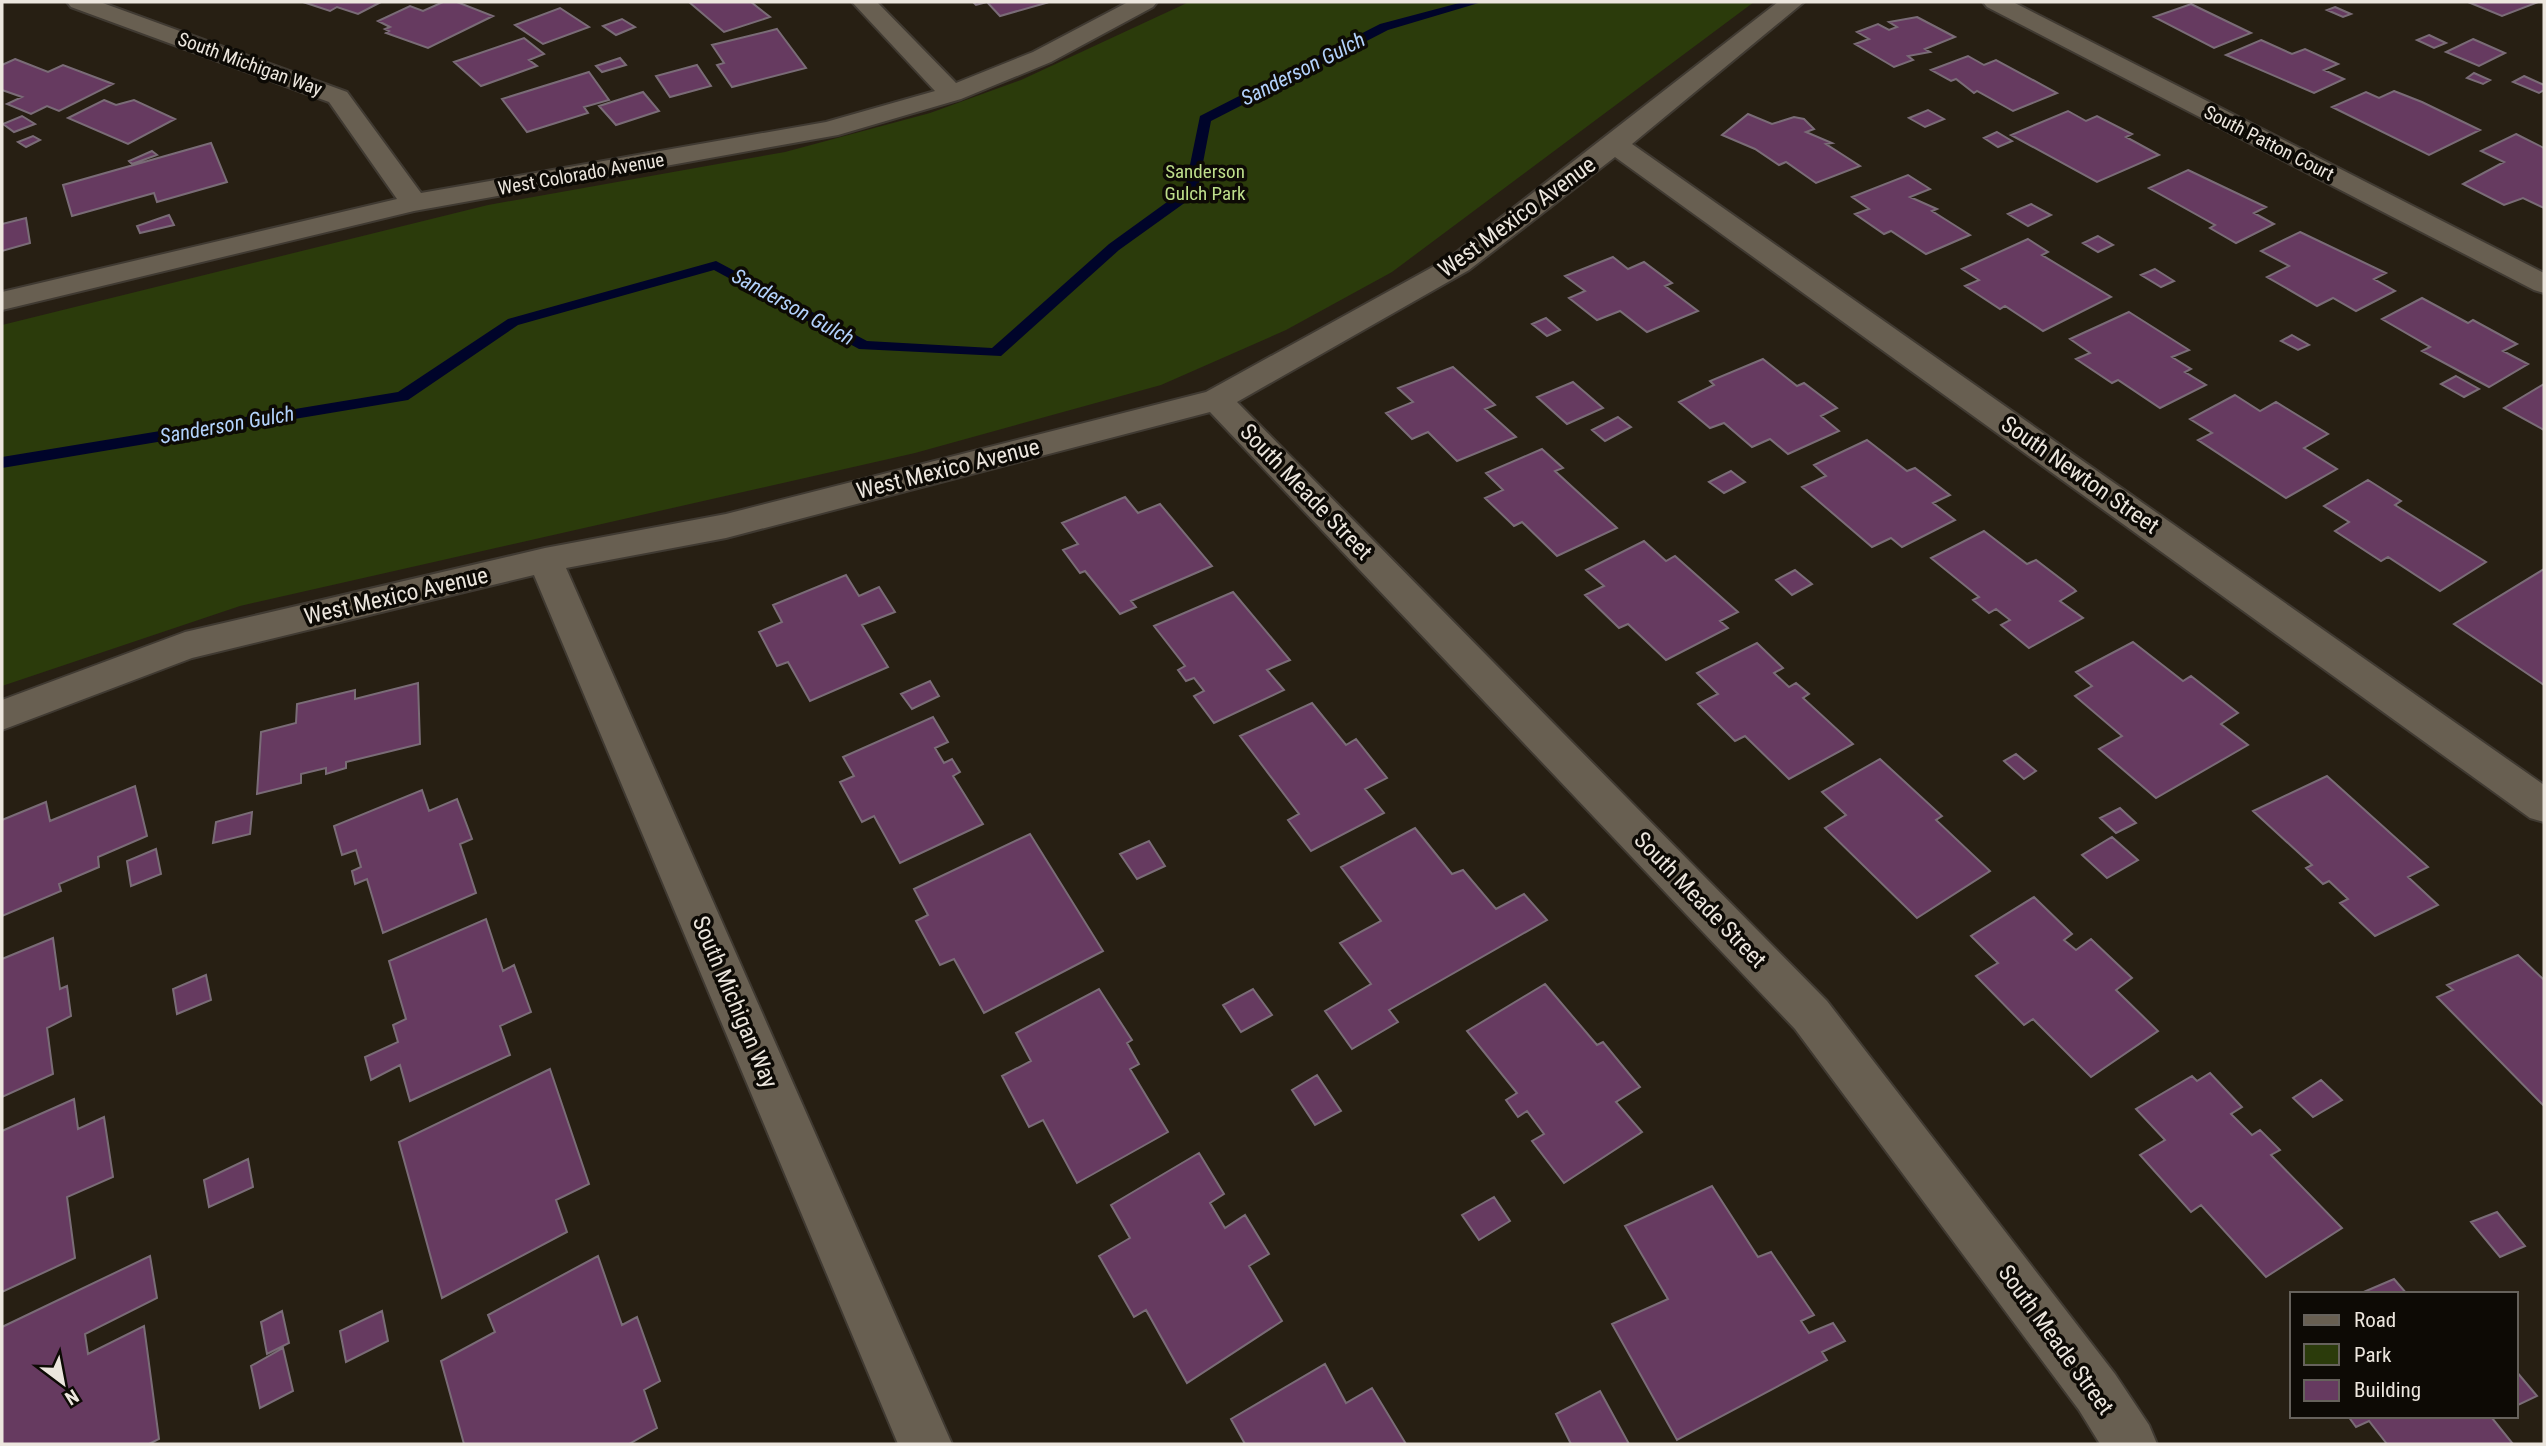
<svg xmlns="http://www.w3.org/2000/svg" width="2546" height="1446" font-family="'Roboto Condensed',sans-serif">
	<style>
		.green { fill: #2b3b0b }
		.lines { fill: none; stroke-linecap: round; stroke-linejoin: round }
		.stream { fill: #00042a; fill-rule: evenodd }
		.building { fill: #663a60; stroke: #7a6c77; stroke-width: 2 }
		.street-casing { stroke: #403a32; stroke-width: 4 }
		.street { fill: #685f51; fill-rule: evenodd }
		.labels { text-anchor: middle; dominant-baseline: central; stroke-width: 7; stroke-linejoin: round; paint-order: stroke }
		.far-street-label { font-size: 19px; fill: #ece6de; stroke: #0d0a05 }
		.far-park-label { font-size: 19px; fill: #bede8b; stroke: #0d0a05 }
		.far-water-label { font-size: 21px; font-style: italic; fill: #b3d2fc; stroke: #0d0a05 }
		.street-label { font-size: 23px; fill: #ece6de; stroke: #0d0a05 }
	</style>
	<rect width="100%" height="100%" fill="#271f13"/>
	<path class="green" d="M 1189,2 L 1754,2 L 1392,272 L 1286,330 L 1161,385 L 915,453 L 240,606 L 2,686 L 2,325 L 488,205 L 785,152 L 930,113 L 1021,80 Z"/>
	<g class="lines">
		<path class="stream" d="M 1463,2 L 1482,2 L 1388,30 L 1211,121 L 1197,194 L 1119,250 L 1001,356 L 859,349 L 714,270 L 518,325 L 408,400 L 2,468 L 2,457 L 398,392 L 508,319 L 716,261 L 867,341 L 992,348 L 1109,244 L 1185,189 L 1200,116 L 1380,24 Z"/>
	</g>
	<path class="building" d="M 303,2 L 381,2 L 358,14 L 337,7 L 330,11 Z
		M 443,2 L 457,2 L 493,16 L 428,48 L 386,33 L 389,31 L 385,29 L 390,27 L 378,21 L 410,6 L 423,11 Z
		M 689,2 L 751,2 L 770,17 L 724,32 Z
		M 973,2 L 1044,2 L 1046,3 L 1000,16 L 987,2 L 976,5 Z
		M 2468,2 L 2534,2 L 2536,3 L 2502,16 Z
		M 2191,4 L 2251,33 L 2214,48 L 2154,17 Z
		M 2335,7 L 2351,14 L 2343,17 L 2327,10 Z
		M 560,8 L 589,27 L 543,44 L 515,25 Z
		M 1917,17 L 1955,37 L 1925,49 L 1930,52 L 1908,56 L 1913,60 L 1894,67 L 1855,44 L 1869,39 L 1857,32 L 1878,24 L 1889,30 L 1897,27 L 1889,22 Z
		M 622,19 L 635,27 L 616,35 L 603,26 Z
		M 777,29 L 806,68 L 732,87 L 717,65 L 724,63 L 712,45 Z
		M 2429,35 L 2446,43 L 2434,48 L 2417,40 Z
		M 524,38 L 544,54 L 529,60 L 537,66 L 481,86 L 454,62 Z
		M 2473,39 L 2505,53 L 2479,66 L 2446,52 Z
		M 2261,40 L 2292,54 L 2305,49 L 2338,64 L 2324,70 L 2344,79 L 2314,93 L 2226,55 Z
		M 1968,56 L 1984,65 L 1996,60 L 2057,93 L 2013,111 L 1977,91 L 1974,93 L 1956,79 L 1951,81 L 1931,70 Z
		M 620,58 L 626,65 L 602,72 L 596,66 Z
		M 15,59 L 48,72 L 63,65 L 113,84 L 59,111 L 47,106 L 31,114 L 7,104 L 22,97 L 2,90 L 2,65 Z
		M 697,65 L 711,86 L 670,97 L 656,76 Z
		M 589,72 L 609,100 L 584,107 L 588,113 L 527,132 L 502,99 Z
		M 2474,73 L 2490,80 L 2483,84 L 2467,78 Z
		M 2524,76 L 2544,85 L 2544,90 L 2539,93 L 2513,82 Z
		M 2394,91 L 2422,102 L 2480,130 L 2429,155 L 2332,107 L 2366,92 L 2379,98 Z
		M 643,92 L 659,111 L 616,125 L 599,106 Z
		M 104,100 L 116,105 L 134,100 L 175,119 L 128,144 L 68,118 Z
		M 1928,110 L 1944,119 L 1925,127 L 1909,118 Z
		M 2068,111 L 2086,121 L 2097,116 L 2132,134 L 2126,137 L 2159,155 L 2097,182 L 2011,135 Z
		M 1748,114 L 1772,124 L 1794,117 L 1804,119 L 1814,129 L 1806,132 L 1832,143 L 1826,144 L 1860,166 L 1816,183 L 1786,162 L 1779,165 L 1755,149 L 1722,135 Z
		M 22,116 L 35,124 L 14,132 L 3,124 Z
		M 1997,132 L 2012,141 L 1998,147 L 1984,138 Z
		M 2516,134 L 2544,148 L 2544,208 L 2523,198 L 2504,205 L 2463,184 L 2504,162 L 2481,151 Z
		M 33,136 L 40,140 L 26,147 L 18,142 Z
		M 211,143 L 227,182 L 157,202 L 154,193 L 72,216 L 63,185 Z
		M 152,151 L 157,155 L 132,164 L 129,161 Z
		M 2188,170 L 2266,207 L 2254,213 L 2274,224 L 2236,243 L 2210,228 L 2215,225 L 2149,188 Z
		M 1908,175 L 1930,189 L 1910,197 L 1937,209 L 1932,211 L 1970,235 L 1926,254 L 1891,231 L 1884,234 L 1855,214 L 1869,209 L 1852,197 Z
		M 2031,204 L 2051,215 L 2028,226 L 2008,214 Z
		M 169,215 L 174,225 L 140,233 L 137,226 Z
		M 26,218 L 30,243 L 2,251 L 2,224 Z
		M 2300,232 L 2386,273 L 2374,279 L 2395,291 L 2356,311 L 2333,298 L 2317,306 L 2267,277 L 2289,266 L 2261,251 Z
		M 2098,236 L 2113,245 L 2098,252 L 2083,243 Z
		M 2028,239 L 2048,252 L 2042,255 L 2111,297 L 2043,331 L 2005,306 L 2000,309 L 1965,286 L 1979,280 L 1962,269 Z
		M 1613,257 L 1628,269 L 1644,262 L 1672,283 L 1665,286 L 1698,311 L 1647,332 L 1620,311 L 1597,320 L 1569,298 L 1585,291 L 1565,276 Z
		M 2155,269 L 2174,281 L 2161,287 L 2141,275 Z
		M 2422,298 L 2468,323 L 2473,320 L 2517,344 L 2503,351 L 2528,364 L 2489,387 L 2422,351 L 2430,347 L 2382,319 Z
		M 2129,312 L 2189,350 L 2172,357 L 2191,369 L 2185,372 L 2206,385 L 2160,408 L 2118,380 L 2112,383 L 2076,359 L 2090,353 L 2070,339 Z
		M 1546,318 L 1560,330 L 1547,336 L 1532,324 Z
		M 2292,335 L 2309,345 L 2298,350 L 2281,341 Z
		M 1763,359 L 1797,386 L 1804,383 L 1837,408 L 1821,416 L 1839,431 L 1788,454 L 1770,439 L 1752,447 L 1724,423 L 1710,428 L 1679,402 L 1714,385 L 1710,381 Z
		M 1453,367 L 1495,405 L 1485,409 L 1516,437 L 1457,461 L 1428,432 L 1412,439 L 1386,413 L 1413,402 L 1398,388 Z
		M 2456,376 L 2479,389 L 2464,397 L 2441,384 Z
		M 1573,382 L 1603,408 L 1567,424 L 1537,397 Z
		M 2544,384 L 2544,430 L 2504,408 Z
		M 2235,395 L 2260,411 L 2276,402 L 2328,434 L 2304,448 L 2337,469 L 2286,498 L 2198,440 L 2212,433 L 2190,419 Z
		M 1618,417 L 1631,427 L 1605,441 L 1592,430 Z
		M 1867,440 L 1907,471 L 1915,468 L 1950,495 L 1933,503 L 1955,520 L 1902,547 L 1891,538 L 1872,547 L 1802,487 L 1826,476 L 1814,465 Z
		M 1542,449 L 1563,468 L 1555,471 L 1617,528 L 1557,556 L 1522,522 L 1514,526 L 1485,498 L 1503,490 L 1486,473 Z
		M 1731,471 L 1745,482 L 1724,493 L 1709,482 Z
		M 2368,480 L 2401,501 L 2395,505 L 2486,562 L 2440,591 L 2388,557 L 2381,561 L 2335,531 L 2349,522 L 2324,506 Z
		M 1125,497 L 1138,513 L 1160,504 L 1212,566 L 1131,601 L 1136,607 L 1120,614 L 1085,571 L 1080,573 L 1063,550 L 1078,544 L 1062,523 Z
		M 1984,531 L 2027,564 L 2036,560 L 2074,589 L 2076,591 L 2060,601 L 2083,618 L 2029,648 L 2001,625 L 2010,620 L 1996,609 L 1989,613 L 1973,600 L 1979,597 L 1931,558 Z
		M 1644,541 L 1666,561 L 1675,556 L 1738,612 L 1720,621 L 1728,628 L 1666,660 L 1628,624 L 1619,628 L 1585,595 L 1604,586 L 1586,570 Z
		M 2544,569 L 2544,685 L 2454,624 Z
		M 1795,570 L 1812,584 L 1792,595 L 1776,580 Z
		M 846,575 L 859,596 L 879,587 L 895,612 L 862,625 L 888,667 L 810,701 L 788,662 L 777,666 L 759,632 L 782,622 L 773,605 Z
		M 1233,592 L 1290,660 L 1267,670 L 1284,690 L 1214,723 L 1194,696 L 1204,691 L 1194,678 L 1186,681 L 1178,670 L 1185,666 L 1154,626 Z
		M 2133,642 L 2183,681 L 2191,676 L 2238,713 L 2221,724 L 2248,745 L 2156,798 L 2099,749 L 2122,736 L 2075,696 L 2092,686 L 2076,672 Z
		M 1757,643 L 1783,668 L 1774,673 L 1789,687 L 1796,683 L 1809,694 L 1803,698 L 1853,744 L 1789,779 L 1745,736 L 1735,741 L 1698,704 L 1718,694 L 1697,673 Z
		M 930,681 L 939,696 L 912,709 L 901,694 Z
		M 418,683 L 420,744 L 346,762 L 346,768 L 326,774 L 326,768 L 301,774 L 301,783 L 257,794 L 261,732 L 296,723 L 297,704 L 355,690 L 355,699 Z
		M 1312,703 L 1346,745 L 1356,739 L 1387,778 L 1365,789 L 1384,813 L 1311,851 L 1288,820 L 1299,814 L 1240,736 Z
		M 933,717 L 948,742 L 935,748 L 944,763 L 952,759 L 960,772 L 953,776 L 983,824 L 900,863 L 874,816 L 862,822 L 840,782 L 854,776 L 843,757 Z
		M 2016,754 L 2036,771 L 2024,779 L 2004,761 Z
		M 1880,759 L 1942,816 L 1936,820 L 1990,871 L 1917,918 L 1825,828 L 1846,815 L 1822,792 Z
		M 2327,776 L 2428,867 L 2408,877 L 2438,905 L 2375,936 L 2340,903 L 2348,899 L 2329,881 L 2323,884 L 2306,868 L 2312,865 L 2253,811 Z
		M 135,786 L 147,836 L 98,857 L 99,867 L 59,884 L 61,891 L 2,916 L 2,820 L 46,802 L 50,821 Z
		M 422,790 L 429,811 L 457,799 L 472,839 L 460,844 L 476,893 L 383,933 L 367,879 L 355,884 L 352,871 L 361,867 L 356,850 L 342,855 L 334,826 Z
		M 2120,808 L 2136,823 L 2116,833 L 2100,818 Z
		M 252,812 L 250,834 L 213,843 L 216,822 Z
		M 1415,828 L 1452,874 L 1463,870 L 1496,909 L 1524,894 L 1547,920 L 1389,1010 L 1398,1022 L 1352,1049 L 1325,1011 L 1371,984 L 1340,943 L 1381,921 L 1341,867 Z
		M 1030,834 L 1103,951 L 984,1013 L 954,959 L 940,965 L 916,921 L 928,915 L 914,889 Z
		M 2112,837 L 2138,860 L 2107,878 L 2082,855 Z
		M 1149,841 L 1165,866 L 1137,879 L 1120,854 Z
		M 156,849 L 161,874 L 131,886 L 127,861 Z
		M 2034,897 L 2072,934 L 2064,940 L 2076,950 L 2091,939 L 2132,978 L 2116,990 L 2158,1031 L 2091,1077 L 2033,1019 L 2024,1025 L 1976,976 L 1998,963 L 1971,936 Z
		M 486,919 L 503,971 L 514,965 L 531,1012 L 500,1026 L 510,1055 L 410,1101 L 400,1065 L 371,1080 L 365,1057 L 398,1042 L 393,1025 L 406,1019 L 389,961 Z
		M 53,938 L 60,989 L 67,986 L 71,1016 L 47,1028 L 53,1074 L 2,1097 L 2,959 Z
		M 2518,955 L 2544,980 L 2544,1106 L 2437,997 L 2453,990 L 2447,985 Z
		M 206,975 L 211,1000 L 177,1014 L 173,989 Z
		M 1545,984 L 1597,1045 L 1603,1042 L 1640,1087 L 1616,1102 L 1642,1132 L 1564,1183 L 1532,1141 L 1544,1134 L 1527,1111 L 1518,1117 L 1506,1100 L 1517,1093 L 1467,1031 Z
		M 1099,989 L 1132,1040 L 1127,1043 L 1139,1064 L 1130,1069 L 1168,1132 L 1077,1183 L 1043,1120 L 1029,1127 L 1002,1076 L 1031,1061 L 1016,1033 Z
		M 1253,989 L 1272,1015 L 1241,1032 L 1223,1005 Z
		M 550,1069 L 589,1184 L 556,1200 L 567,1232 L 442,1298 L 399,1142 Z
		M 2210,1073 L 2242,1107 L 2231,1114 L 2252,1135 L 2260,1130 L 2280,1150 L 2271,1155 L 2342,1228 L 2266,1277 L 2201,1205 L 2191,1212 L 2140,1155 L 2165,1140 L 2136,1109 L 2192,1076 L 2197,1081 Z
		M 1317,1075 L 1341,1111 L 1315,1125 L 1292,1090 Z
		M 2321,1080 L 2342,1100 L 2313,1117 L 2293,1098 Z
		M 74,1099 L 78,1129 L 104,1117 L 113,1177 L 67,1197 L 75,1258 L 2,1292 L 2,1131 Z
		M 1199,1153 L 1224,1194 L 1210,1203 L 1225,1228 L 1245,1215 L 1269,1254 L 1249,1266 L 1282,1321 L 1187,1383 L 1146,1310 L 1134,1317 L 1099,1256 L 1130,1238 L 1111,1205 Z
		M 248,1159 L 253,1187 L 209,1207 L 204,1180 Z
		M 1712,1186 L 1758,1257 L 1771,1252 L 1814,1315 L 1801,1321 L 1809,1333 L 1833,1323 L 1845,1341 L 1822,1352 L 1827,1360 L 1677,1440 L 1612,1324 L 1668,1299 L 1625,1226 Z
		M 1494,1197 L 1510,1221 L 1479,1240 L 1462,1215 Z
		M 2497,1212 L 2525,1246 L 2500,1257 L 2471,1222 Z
		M 150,1256 L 157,1298 L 85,1334 L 88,1354 L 144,1326 L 159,1439 L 149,1444 L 2,1444 L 2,1327 Z
		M 598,1256 L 622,1325 L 637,1317 L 660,1381 L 644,1390 L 657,1428 L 629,1444 L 464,1444 L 441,1361 L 495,1332 L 488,1315 Z
		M 2394,1279 L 2407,1294 L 2359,1294 Z
		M 282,1311 L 289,1343 L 267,1354 L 261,1322 Z
		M 382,1311 L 388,1341 L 346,1362 L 340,1331 Z
		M 283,1348 L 293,1391 L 260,1408 L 251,1366 Z
		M 1325,1364 L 1346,1403 L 1372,1388 L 1406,1444 L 1245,1444 L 1231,1419 Z
		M 2516,1371 L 2537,1396 L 2516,1406 Z
		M 1600,1391 L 1629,1444 L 1571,1444 L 1556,1414 Z
		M 2348,1416 L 2496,1416 L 2492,1418 L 2513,1444 L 2387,1444 L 2369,1421 L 2356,1427 Z"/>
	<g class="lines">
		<defs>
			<path id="street" d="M 67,2 L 100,2 L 347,92 L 421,193 L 826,122 L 935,91 L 852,2 L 877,2 L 956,83 L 1033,52 L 1128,2 L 1157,2 L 1153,7 L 1051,62 L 961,99 L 838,135 L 414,211 L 2,310 L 2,292 L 397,199 L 329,102 L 71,7 Z
				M 1778,2 L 1804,2 L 1632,144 L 2544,785 L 2544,822 L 2530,818 L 1615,157 L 1469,270 L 1237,402 L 1827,1001 L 2115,1374 L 2149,1425 L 2157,1444 L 2100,1444 L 2079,1410 L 1795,1029 L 1210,412 L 726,538 L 566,568 L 952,1444 L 898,1444 L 534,575 L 192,658 L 2,730 L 2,700 L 185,632 L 545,548 L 726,514 L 1206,392 L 1449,258 Z
				M 1983,2 L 2013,2 L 2544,273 L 2544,293 L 2534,290 L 1987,7 Z"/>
		</defs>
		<use href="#street" class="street-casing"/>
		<use href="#street" class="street"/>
	</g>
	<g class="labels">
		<g class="far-street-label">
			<text transform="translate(250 64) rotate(20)">South Michigan Way</text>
			<text transform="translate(2269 143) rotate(27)">South Patton Court</text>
			<text transform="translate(581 174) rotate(-10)">West Colorado Avenue</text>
		</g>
		<g class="far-park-label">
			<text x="1205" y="171">Sanderson<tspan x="1205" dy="22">Gulch Park</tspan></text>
		</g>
		<g class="far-water-label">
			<text transform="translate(1303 69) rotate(-27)">Sanderson Gulch</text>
			<text transform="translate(793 307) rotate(29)">Sanderson Gulch</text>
			<text transform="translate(227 425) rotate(-10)">Sanderson Gulch</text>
		</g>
		<g class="street-label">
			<text transform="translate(1517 217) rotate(-36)">West Mexico Avenue</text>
			<text transform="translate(948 469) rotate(-14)">West Mexico Avenue</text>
			<text transform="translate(2080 475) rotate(35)">South Newton Street</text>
			<text transform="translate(1306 492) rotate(46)">South Meade Street</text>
			<text transform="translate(396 596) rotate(-13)">West Mexico Avenue</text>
			<text transform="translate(1700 900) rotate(46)">South Meade Street</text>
			<text transform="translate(735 1002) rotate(67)">South Michigan Way</text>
			<text transform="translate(2056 1340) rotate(54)">South Meade Street</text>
		</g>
	</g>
	<rect width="2546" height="1446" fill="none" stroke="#ece6de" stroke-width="7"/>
	<rect x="2290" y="1292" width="228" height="126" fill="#0d0a05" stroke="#66625c" stroke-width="2"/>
	<rect x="2304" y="1315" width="35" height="10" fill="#685f51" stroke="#66625c" stroke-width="2"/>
	<text x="2354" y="1327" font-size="21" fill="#ece6de">Road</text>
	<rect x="2304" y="1344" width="35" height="21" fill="#2b3b0b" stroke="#66625c" stroke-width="2"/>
	<text x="2354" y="1362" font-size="21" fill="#ece6de">Park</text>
	<rect x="2304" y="1380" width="35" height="21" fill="#663a60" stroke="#66625c" stroke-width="2"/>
	<text x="2354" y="1397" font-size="21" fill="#ece6de">Building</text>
	<g transform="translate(63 1383) rotate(148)" stroke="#0d0a05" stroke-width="5" paint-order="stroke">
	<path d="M0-5L12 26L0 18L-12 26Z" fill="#ece6de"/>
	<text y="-10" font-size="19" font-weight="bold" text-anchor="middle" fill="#ece6de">N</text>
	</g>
</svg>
